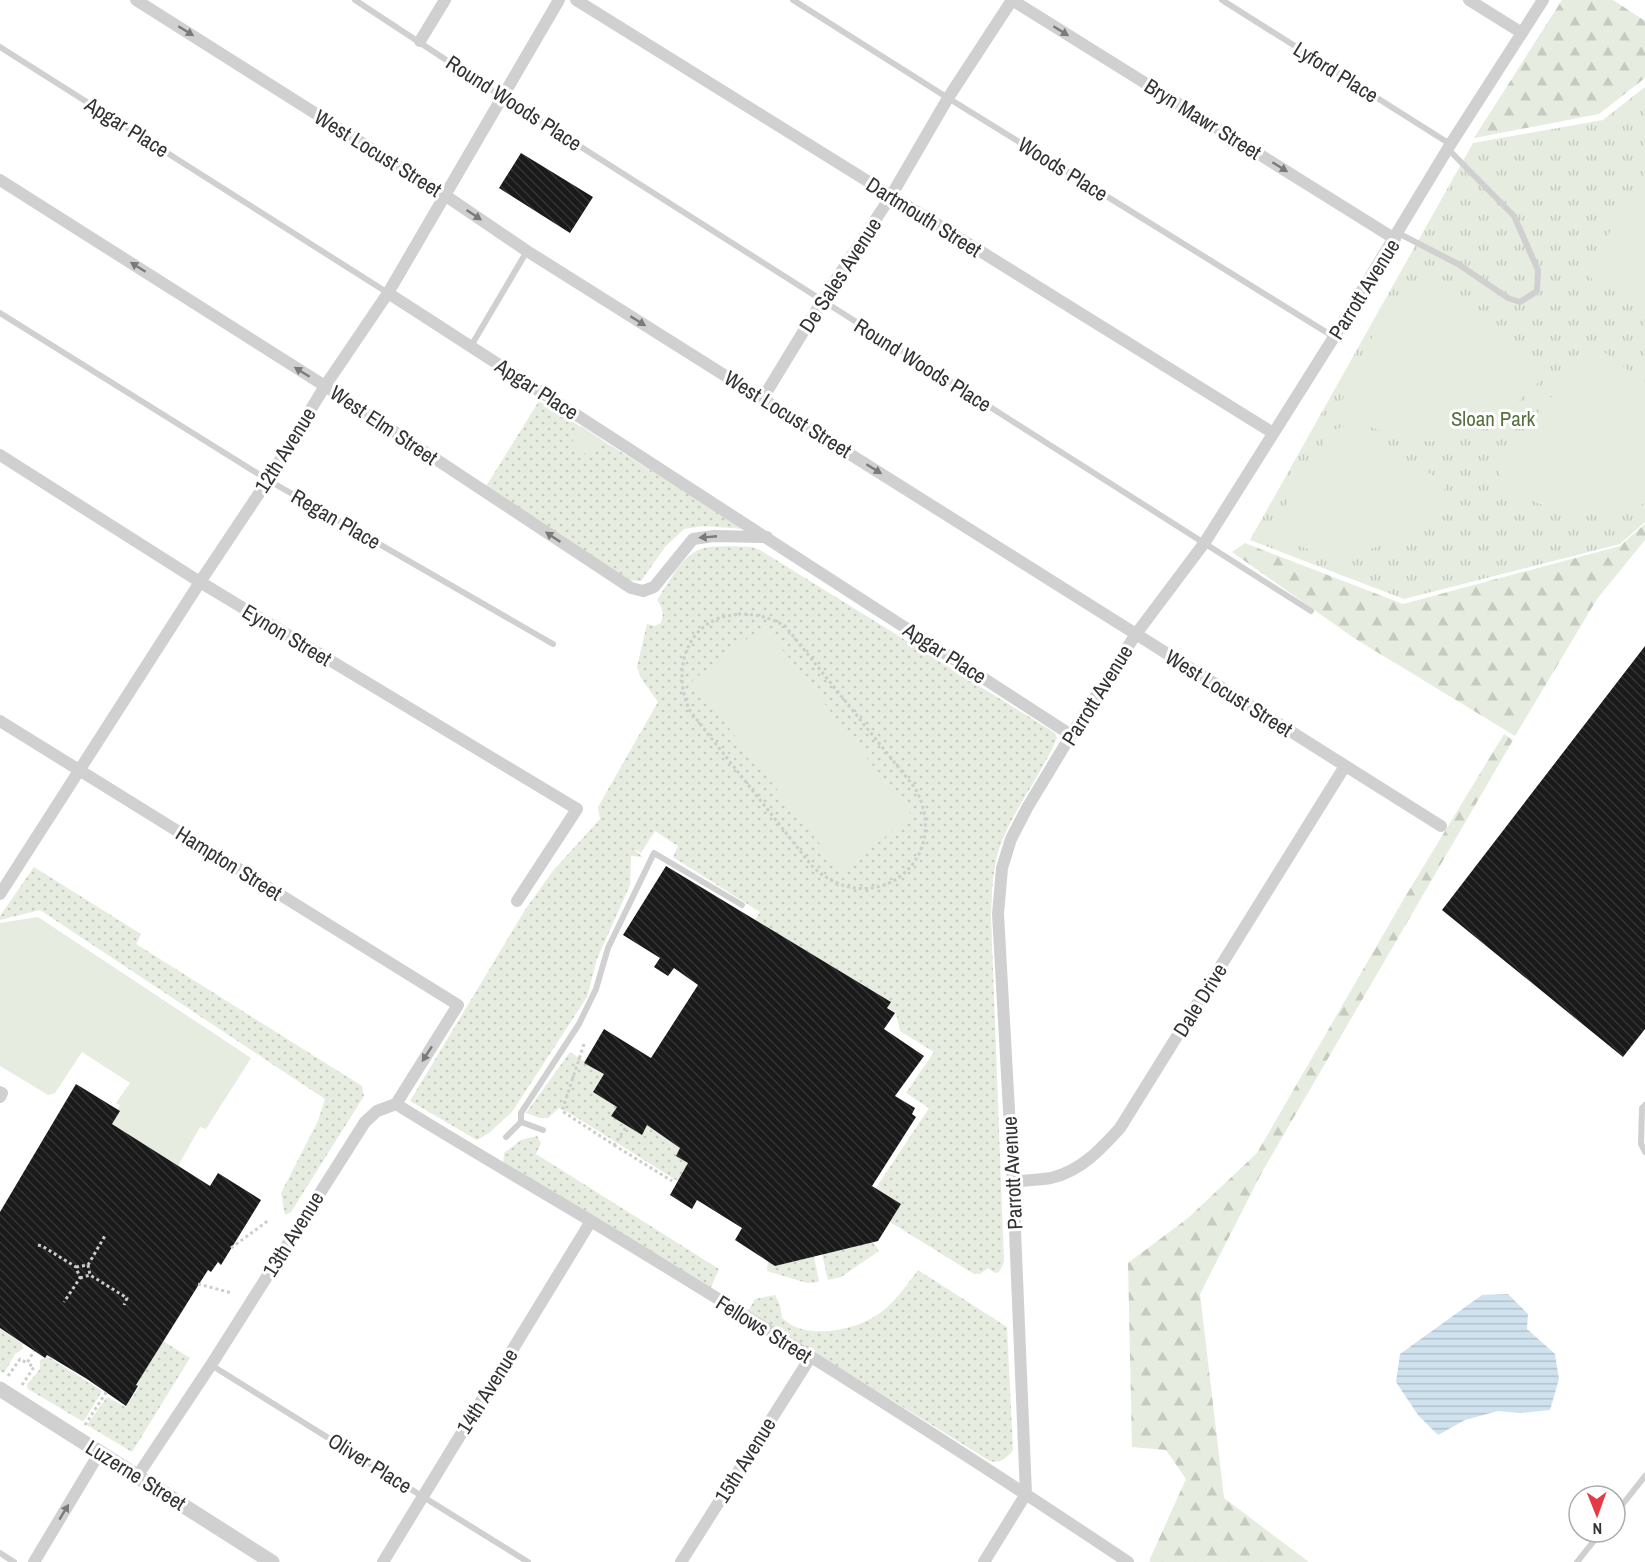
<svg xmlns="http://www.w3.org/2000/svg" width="1645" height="1562" font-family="'Archivo Narrow',sans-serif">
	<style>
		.grass { fill: url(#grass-dots) }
		.forest { fill: url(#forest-firs) }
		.park { fill: url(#park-tufts) }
		.garden { fill: #e6ecdf }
		.water { fill: url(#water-rules) }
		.building { fill: url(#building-back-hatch) }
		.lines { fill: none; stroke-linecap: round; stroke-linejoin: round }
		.path { stroke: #cdcdcd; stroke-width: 3; stroke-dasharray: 3 3; stroke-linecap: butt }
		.service { stroke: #d0d0d0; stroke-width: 6 }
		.minor { stroke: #d0d0d0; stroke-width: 12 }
		.tertiary { stroke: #d0d0d0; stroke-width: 15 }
		.oneway { fill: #7a7a7a }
		.labels { text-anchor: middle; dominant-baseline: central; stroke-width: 6; stroke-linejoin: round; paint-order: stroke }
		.street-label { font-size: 21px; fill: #333; stroke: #fff }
		.park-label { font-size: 21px; fill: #56703f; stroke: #fff }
	</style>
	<defs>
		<pattern id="grass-dots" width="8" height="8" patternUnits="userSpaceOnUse" patternTransform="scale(1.5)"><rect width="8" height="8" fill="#e6ecdf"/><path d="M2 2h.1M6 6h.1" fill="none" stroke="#c6cbc0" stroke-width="1.8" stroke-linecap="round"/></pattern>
		<pattern id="forest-firs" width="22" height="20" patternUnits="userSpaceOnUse" patternTransform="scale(1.5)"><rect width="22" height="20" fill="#e6ecdf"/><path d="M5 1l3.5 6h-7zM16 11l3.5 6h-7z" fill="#c6cbc0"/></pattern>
		<pattern id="park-tufts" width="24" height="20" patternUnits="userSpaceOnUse" patternTransform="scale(1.5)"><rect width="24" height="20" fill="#e6ecdf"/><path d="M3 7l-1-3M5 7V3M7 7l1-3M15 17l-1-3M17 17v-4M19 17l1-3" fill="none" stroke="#c6cbc0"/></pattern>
		<pattern id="water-rules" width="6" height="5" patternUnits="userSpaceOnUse" patternTransform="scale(1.5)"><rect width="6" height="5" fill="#cfe2ee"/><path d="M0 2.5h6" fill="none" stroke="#b2c2cd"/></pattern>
		<pattern id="building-back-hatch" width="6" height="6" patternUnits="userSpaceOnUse" patternTransform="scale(1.5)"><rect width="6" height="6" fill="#1a1a1a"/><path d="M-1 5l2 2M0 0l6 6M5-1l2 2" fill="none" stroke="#333"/></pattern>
	</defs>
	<rect width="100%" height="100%" fill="#fff"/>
	<path class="grass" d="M 539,401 L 745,529 L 703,526 L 684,529 L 665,547 L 641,581 L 627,580 L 485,488 Z
		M 752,547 L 760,550 L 1055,733 L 1057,738 C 1041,776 1013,809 999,849 C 992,871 992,894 991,917 L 1004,1262 L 999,1272 L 995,1273 L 988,1268 L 980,1274 L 974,1274 L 890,1222 L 901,1204 L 876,1188 L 929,1108 L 906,1093 L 934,1052 L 900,1031 L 896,1013 L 887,1007 L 890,1001 L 755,920 L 760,912 L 673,857 L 678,846 L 655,831 L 641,853 L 632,848 L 643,857 L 631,856 L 630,885 L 597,959 L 587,997 L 512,1112 L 489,1133 L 477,1140 L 410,1101 L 525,910 L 552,872 L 600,819 L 598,807 L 658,702 L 641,678 L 637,667 L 647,624 L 655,626 L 661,623 C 664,613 663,609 657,600 C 669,583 682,553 704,548 C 719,545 737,547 752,547 Z
		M 34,867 L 141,934 L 136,944 L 362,1086 L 364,1096 L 291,1212 L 285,1215 L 281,1193 L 318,1121 L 325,1099 L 40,910 L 0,920 L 0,916 Z
		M 570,1052 L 604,1074 L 593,1092 L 617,1107 L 611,1116 L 642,1134 L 647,1125 L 680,1148 L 676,1156 L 688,1163 L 679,1182 L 568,1112 L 559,1108 L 548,1118 L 540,1118 L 526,1113 Z
		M 537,1136 L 541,1143 L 536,1154 L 719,1269 L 709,1292 L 503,1166 L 504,1153 L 521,1140 Z
		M 873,1242 L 879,1251 L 841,1277 L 828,1280 L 822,1254 Z
		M 814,1256 L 819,1282 L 807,1283 L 767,1271 L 768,1261 L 775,1266 Z
		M 918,1270 L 1007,1327 L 1013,1450 C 1007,1458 1000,1464 990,1461 L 748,1311 L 755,1299 L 775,1295 L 780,1305 L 782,1318 C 787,1322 792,1326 798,1328 C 824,1337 865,1327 885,1309 C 898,1298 908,1283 918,1270 Z
		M 0,1329 L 23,1344 L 22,1346 L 24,1348 L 15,1354 L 4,1373 L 0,1371 Z
		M 163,1341 L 190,1358 L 132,1452 L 87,1425 L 107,1397 L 126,1407 L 139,1387 L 137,1384 Z
		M 47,1356 L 102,1391 L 84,1421 L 82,1421 L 28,1389 L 27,1385 L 40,1369 L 40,1360 Z"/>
	<path class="forest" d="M 1562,0 L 1613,0 L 1645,21 L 1645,78 L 1599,114 L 1474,138 Z
		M 1645,524 L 1645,540 L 1597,599 L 1515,736 L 1354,638 L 1232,552 L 1245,543 L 1403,604 L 1620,546 Z
		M 1504,734 L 1513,740 L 1262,1172 L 1200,1294 L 1224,1498 L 1309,1562 L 1151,1562 L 1149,1561 L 1186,1479 L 1166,1450 L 1132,1447 L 1128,1263 L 1188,1218 L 1257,1153 L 1405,897 Z"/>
	<path class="park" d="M 1645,87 L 1645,522 L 1620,544 L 1404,599 L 1250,540 L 1473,143 L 1603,120 Z"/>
	<path class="garden" d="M 1645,193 L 1645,303 L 1608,277 L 1599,286 C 1586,273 1581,269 1591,251 L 1598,253 C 1611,232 1621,203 1645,193 Z
		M 1442,285 L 1544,377 C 1526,394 1508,413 1488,426 C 1439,458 1383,433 1336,413 L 1381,319 L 1401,292 Z
		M 1600,349 L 1645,383 L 1645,503 C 1609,519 1547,515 1515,491 C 1508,486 1502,477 1497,470 L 1585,352 Z
		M 581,426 L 601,439 L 590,457 L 571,444 Z
		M 1344,426 L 1447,483 C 1444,490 1441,498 1437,504 C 1429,517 1415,527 1402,535 C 1356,562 1315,559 1270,531 L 1331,431 Z
		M 764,626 L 912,816 L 841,871 L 692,681 Z
		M 38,917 L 251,1058 L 206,1129 L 200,1127 L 178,1166 L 112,1124 L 119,1112 L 117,1110 L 120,1105 L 116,1103 L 130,1083 L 82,1052 L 55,1093 L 48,1095 L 0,1066 L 0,923 Z"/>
	<path class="water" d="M 1508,1294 L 1528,1314 L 1527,1329 L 1555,1354 L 1559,1379 L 1550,1410 L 1521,1413 L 1498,1411 L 1465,1420 L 1438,1435 L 1418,1415 L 1396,1382 L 1400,1354 L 1482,1295 Z"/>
	<path class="building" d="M 521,153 L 593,197 L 570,233 L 499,188 Z
		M 1645,646 L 1645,1029 L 1623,1057 L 1442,910 Z
		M 666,866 L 891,1002 L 887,1008 L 895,1013 L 884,1029 L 924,1056 L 895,1096 L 915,1108 L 912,1114 L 916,1117 L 872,1186 L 901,1204 L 878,1241 L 775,1266 L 735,1240 L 742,1228 L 697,1200 L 692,1209 L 670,1195 L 688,1163 L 676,1156 L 680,1148 L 647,1125 L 642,1135 L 611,1116 L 617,1107 L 593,1092 L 604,1074 L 584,1063 L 604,1029 L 651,1058 L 698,985 L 674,968 L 668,976 L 654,967 L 660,958 L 623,935 Z
		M 76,1084 L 120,1111 L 112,1124 L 210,1186 L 218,1173 L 261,1200 L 221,1265 L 218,1262 L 211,1272 L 208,1270 L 201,1281 L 136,1385 L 138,1386 L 126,1406 L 87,1379 L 47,1355 L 45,1358 L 0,1328 L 0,1212 Z"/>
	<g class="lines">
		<path class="path" d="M 738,614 C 756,614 769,617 785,626 L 915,788 C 955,860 872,924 812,866 L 690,711 C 674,678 681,633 719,618 C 725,616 732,615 738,614 Z
			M 584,1044 L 562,1111 L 614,1145 L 627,1126
			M 614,1145 L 672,1181
			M 38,1245 L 42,1246 L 76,1267 L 80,1278 L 64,1302
			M 231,1248 L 269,1220
			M 88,1265 L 106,1234
			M 76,1267 L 88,1265 L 90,1275
			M 80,1278 L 90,1275 L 127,1298 L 124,1305
			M 198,1284 L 232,1293
			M 8,1376 L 20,1359 L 27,1363 L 34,1351
			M 22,1385 L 34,1367 L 27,1363
			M 85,1425 L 107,1391"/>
		<path class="service" d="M 355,0 L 504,98 L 1311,611
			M 793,0 L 948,98 L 1334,337
			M 1222,0 L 1450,144
			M 0,47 L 388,293
			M 1398,233 L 1458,264 L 1508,298 L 1520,302 L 1537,291 L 1538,270 L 1514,216 L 1448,149
			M 0,313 L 268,480 L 553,644
			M 471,346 L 527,251
			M 1645,1105 L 1642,1108 L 1641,1144 L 1645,1152
			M 521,1122 L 521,1113 L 579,1024 L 596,989 L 608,948 L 654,853 L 742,905
			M 506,1137 L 521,1122 L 543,1130
			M 211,1365 L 528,1562
			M 1615,1514 L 1645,1476
			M 0,1553 L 14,1562
			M 1577,1562 L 1601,1532"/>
		<path class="minor" d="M 136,0 L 446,196 L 527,251 L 1441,826
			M 576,0 L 1273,433
			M 1012,0 L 1395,239
			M 1469,0 L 1522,33
			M 420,41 L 445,0
			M 0,180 L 325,386 L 631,588 L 643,591 L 654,587 L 693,539 L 714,536 L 767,537
			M 388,293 L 1071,735
			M 763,398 L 822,301 L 891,196 L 948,98 L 1012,0
			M 0,455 L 200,582 L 577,809 L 517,901
			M 0,721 L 458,1005 L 396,1104 L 377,1111 L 365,1122 L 211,1365 L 138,1475
			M 0,894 L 200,582 L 268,480 L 325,386 L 388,293 L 559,0
			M 0,1092 L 2,1093 L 0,1097
			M 396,1104 C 460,1144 526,1182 591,1221 C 772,1331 952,1444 1128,1562
			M 1013,1182 C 1025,1180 1039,1180 1051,1178 C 1081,1171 1101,1149 1120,1128 L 1345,766
			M 34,1562 L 100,1452
			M 383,1562 L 591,1221
			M 681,1562 L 810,1358
			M 984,1562 L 1026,1494 L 1013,1182 L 998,914 L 1002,868 L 1011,839 L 1027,808 L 1071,735 L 1136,634 L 1205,542 L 1334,337 L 1450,145 L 1543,0"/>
		<path class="tertiary" d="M 0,1389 L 272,1562"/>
	</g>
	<defs><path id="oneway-solid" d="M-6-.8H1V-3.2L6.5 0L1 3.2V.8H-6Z" transform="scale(1.5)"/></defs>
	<g class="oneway">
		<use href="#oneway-solid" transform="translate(186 31) rotate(32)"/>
		<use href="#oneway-solid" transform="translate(1061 31) rotate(32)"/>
		<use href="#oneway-solid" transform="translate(1280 167) rotate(32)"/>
		<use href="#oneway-solid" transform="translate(474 215) rotate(34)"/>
		<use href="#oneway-solid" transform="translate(138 267) rotate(-148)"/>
		<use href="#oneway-solid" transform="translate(638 321) rotate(32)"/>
		<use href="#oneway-solid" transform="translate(302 372) rotate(-148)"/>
		<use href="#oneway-solid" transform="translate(874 469) rotate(32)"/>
		<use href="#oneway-solid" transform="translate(553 537) rotate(-146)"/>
		<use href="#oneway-solid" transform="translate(708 537) rotate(175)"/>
		<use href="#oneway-solid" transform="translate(427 1054) rotate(123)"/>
		<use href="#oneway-solid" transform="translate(64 1512) rotate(-59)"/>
	</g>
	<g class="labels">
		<g class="street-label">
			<text transform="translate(1336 72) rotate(32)">Lyford Place</text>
			<text transform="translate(514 103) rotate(33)">Round Woods Place</text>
			<text transform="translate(1203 119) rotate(32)">Bryn Mawr Street</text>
			<text transform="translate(127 127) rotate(32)">Apgar Place</text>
			<text transform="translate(378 153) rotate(32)">West Locust Street</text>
			<text transform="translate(1063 169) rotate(32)">Woods Place</text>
			<text transform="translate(924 217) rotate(32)">Dartmouth Street</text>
			<text transform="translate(840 275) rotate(-57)">De Sales Avenue</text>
			<text transform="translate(1364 289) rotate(-58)">Parrott Avenue</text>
			<text transform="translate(923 365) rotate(32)">Round Woods Place</text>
			<text transform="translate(537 389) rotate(33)">Apgar Place</text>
			<text transform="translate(788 414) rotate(32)">West Locust Street</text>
			<text transform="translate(384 425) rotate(34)">West Elm Street</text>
			<text transform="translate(285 450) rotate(-58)">12th Avenue</text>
			<text transform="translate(336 519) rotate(30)">Regan Place</text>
			<text transform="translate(287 635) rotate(31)">Eynon Street</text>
			<text transform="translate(945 653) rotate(33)">Apgar Place</text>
			<text transform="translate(1229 693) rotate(32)">West Locust Street</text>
			<text transform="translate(1097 695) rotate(-58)">Parrott Avenue</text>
			<text transform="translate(229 863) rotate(32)">Hampton Street</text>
			<text transform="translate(1200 1000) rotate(-58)">Dale Drive</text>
			<text transform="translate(1012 1173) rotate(-93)">Parrott Avenue</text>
			<text transform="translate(293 1234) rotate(-58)">13th Avenue</text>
			<text transform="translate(764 1329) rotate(32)">Fellows Street</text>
			<text transform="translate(487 1391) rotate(-58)">14th Avenue</text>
			<text transform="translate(745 1460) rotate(-58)">15th Avenue</text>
			<text transform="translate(370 1463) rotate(32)">Oliver Place</text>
			<text transform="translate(136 1475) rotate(32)">Luzerne Street</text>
		</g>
		<g class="park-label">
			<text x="1493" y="418">Sloan Park</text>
		</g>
	</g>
	<g transform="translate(1597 1514) rotate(179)"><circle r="28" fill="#ffffff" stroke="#adadad" stroke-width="1.5"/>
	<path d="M0-4.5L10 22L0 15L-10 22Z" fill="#e63946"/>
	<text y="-9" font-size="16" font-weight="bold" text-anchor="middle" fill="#333333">N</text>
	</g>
</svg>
